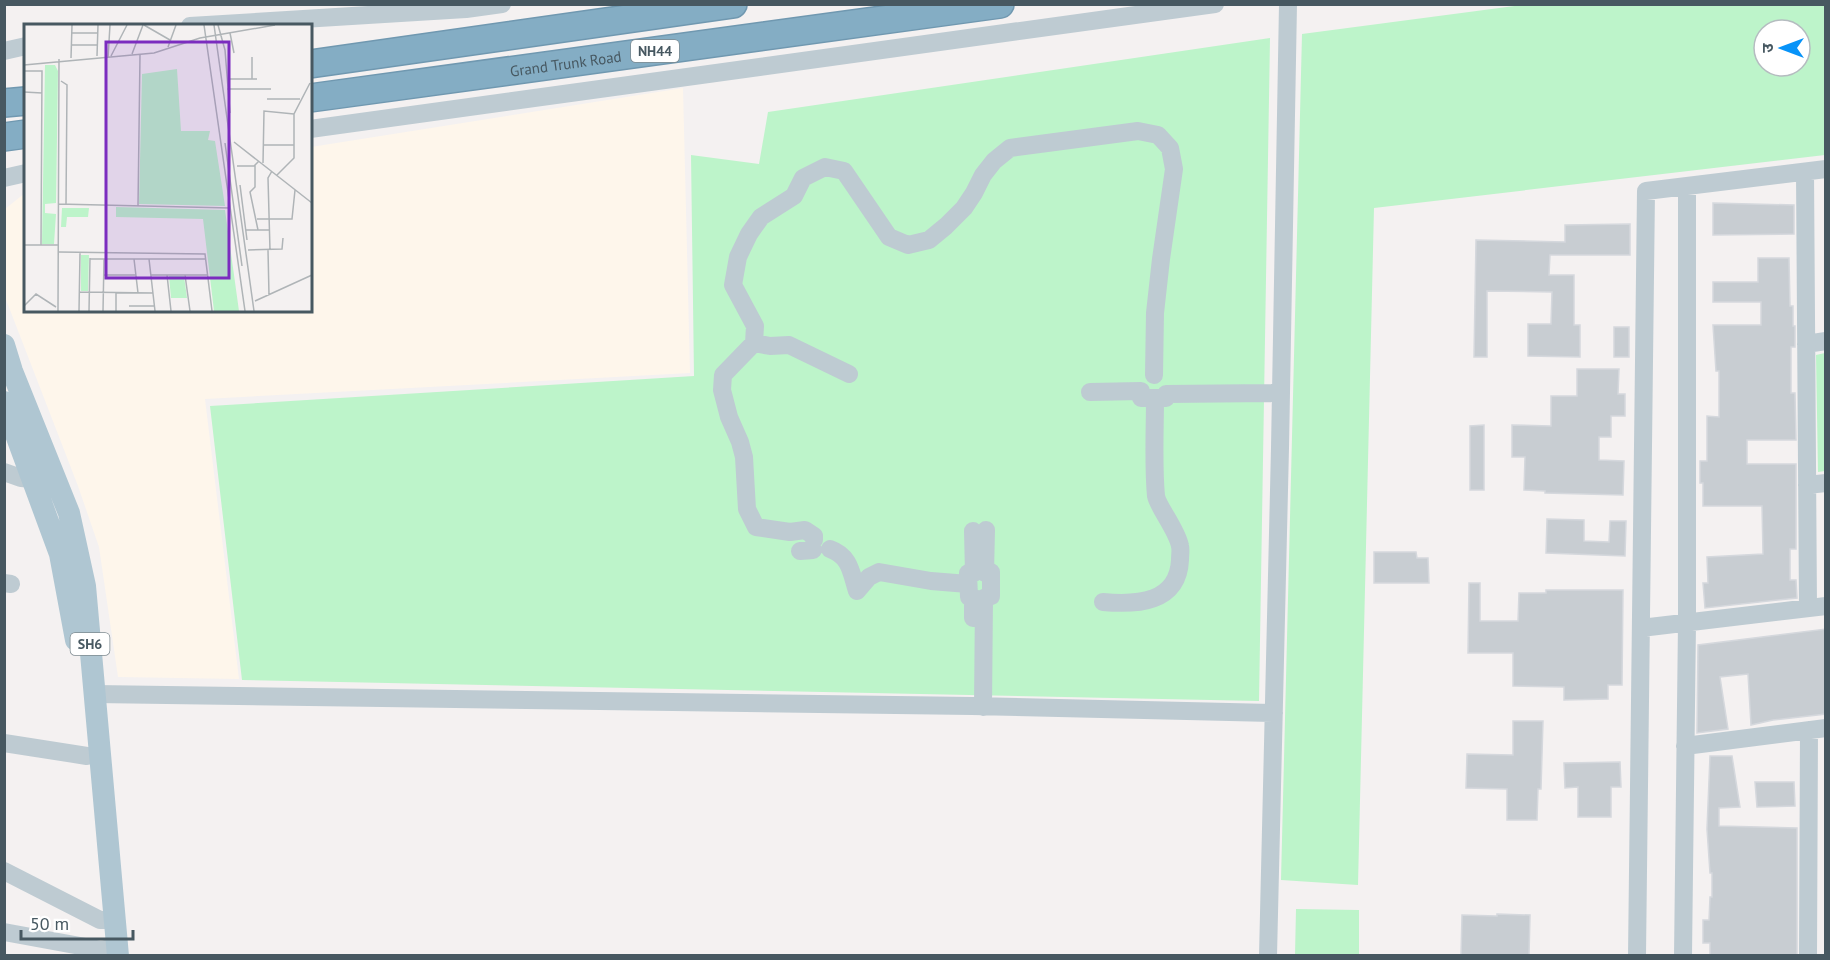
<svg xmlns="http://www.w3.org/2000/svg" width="1830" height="960" font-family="'PT Sans','Noto Sans Devanagari',sans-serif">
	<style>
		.commercial { fill: #fef6eb }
		.green { fill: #bdf4ca; fill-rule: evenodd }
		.building { fill: #c8cdd2; stroke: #d5d8dd; stroke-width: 1.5 }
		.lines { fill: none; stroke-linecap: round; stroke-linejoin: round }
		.highway-casing { stroke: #7098b0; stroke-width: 30 }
		.minor { stroke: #becbd2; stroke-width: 18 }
		.major { stroke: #afc6d2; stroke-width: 22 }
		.highway { stroke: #84adc4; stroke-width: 27 }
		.labels { text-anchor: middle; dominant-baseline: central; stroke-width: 4.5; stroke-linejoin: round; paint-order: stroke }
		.shield { fill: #fff; stroke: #7e8a90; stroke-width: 1.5 }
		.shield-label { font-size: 14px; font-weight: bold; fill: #475861 }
		.street-label { font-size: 15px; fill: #475861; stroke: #fff }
		.inset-road { fill: none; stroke: #afb4b7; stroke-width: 1.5 }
		.view { fill: #7b2cbf; fill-opacity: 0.15; stroke: #7b2cbf; stroke-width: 3 }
		.inset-edge { fill: none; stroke: #475861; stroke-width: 3 }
	</style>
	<rect width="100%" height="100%" fill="#f4f1f1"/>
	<path class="commercial" d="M 683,88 L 690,373 L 205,399 L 239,679 L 118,677 L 99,547 L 78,486 L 5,297 L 5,209 L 25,193 L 26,310 L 310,310 L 311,147 Z"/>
	<path class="green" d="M 1522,5 L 1825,5 L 1825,155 L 1374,208 L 1358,885 L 1281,880 L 1302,34 ZM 1764,30 L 1800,30 L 1800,66 L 1764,66 Z
		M 1270,38 L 1259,701 L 242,680 L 210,406 L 694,376 L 691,155 L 759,164 L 768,112 Z
		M 1825,353 L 1825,471 L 1818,472 L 1816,355 Z
		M 1296,909 L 1359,910 L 1359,955 L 1295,955 Z"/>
	<path class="building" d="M 1713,203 L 1794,205 L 1794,234 L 1713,235 Z
		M 1630,224 L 1630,255 L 1550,255 L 1549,275 L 1574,275 L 1574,325 L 1580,325 L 1580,357 L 1528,356 L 1528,324 L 1551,324 L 1552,292 L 1487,291 L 1487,357 L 1474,357 L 1476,240 L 1565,242 L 1565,225 Z
		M 1758,258 L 1789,258 L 1790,306 L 1793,306 L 1793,326 L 1795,326 L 1795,347 L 1791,347 L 1791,393 L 1795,393 L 1796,440 L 1747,440 L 1747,464 L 1796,464 L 1796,549 L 1790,549 L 1790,580 L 1796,580 L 1797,598 L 1705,608 L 1703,583 L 1708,583 L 1707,557 L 1763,554 L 1762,506 L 1703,506 L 1703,483 L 1700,483 L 1700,461 L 1707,461 L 1707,416 L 1719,417 L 1719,371 L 1716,371 L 1713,325 L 1761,325 L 1761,302 L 1713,302 L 1713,282 L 1758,282 Z
		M 1614,327 L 1629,327 L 1629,357 L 1614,357 Z
		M 1577,369 L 1619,369 L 1618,394 L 1625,394 L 1625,416 L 1611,416 L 1611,437 L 1599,437 L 1599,460 L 1624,461 L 1623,495 L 1545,493 L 1545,491 L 1524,490 L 1525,457 L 1512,457 L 1512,425 L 1551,426 L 1551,396 L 1577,396 Z
		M 1484,425 L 1484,490 L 1470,490 L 1470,426 Z
		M 1547,519 L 1584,520 L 1584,541 L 1609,542 L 1610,521 L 1626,521 L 1625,556 L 1546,553 Z
		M 1374,552 L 1416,552 L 1417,558 L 1428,558 L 1429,583 L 1374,583 Z
		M 1469,583 L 1480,583 L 1480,621 L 1518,621 L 1519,593 L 1546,593 L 1546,590 L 1623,590 L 1622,685 L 1608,685 L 1608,699 L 1564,700 L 1564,687 L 1513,686 L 1513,653 L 1468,653 Z
		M 1826,629 L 1826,714 L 1773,720 L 1751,725 L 1748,674 L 1720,677 L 1728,729 L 1697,733 L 1698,645 Z
		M 1513,721 L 1543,721 L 1541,789 L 1538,789 L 1537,820 L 1507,820 L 1507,789 L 1466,788 L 1467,754 L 1513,755 Z
		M 1710,756 L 1732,756 L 1740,807 L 1719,808 L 1719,826 L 1797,828 L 1797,956 L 1710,956 L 1710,943 L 1703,943 L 1703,920 L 1709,920 L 1710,897 L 1712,897 L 1712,873 L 1710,873 L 1707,829 Z
		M 1620,762 L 1621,787 L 1611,787 L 1611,817 L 1578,817 L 1578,787 L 1565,788 L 1564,763 Z
		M 1755,782 L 1794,782 L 1795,806 L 1757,807 Z
		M 1497,914 L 1530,915 L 1529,956 L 1461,956 L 1462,915 L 1497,916 Z"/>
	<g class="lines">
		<defs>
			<g id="highway">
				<path d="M 310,64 L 733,4"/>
				<path id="s1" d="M 310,98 L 1000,4"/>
				<path d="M 4,103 L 26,101"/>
				<path d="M 4,137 L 26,134"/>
			</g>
		</defs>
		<use href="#highway" class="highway-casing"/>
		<path class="minor" d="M 190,26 L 466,9 L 502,4
			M 4,51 L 26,46
			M 310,129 L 1215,4
			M 1805,172 L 1808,608
			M 4,178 L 26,173
			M 754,343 L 723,375 L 722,390 L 729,417 L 740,442 L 744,457 L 747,509 L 756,527 L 790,532 L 805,530 L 814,536 L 814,540
			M 1806,344 L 1826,341
			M 849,374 L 789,345 L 770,346 L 754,343 L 755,326 L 733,285 L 738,257 L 749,234 L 761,217 L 794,196 L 803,178 L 825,167 L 844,171 L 889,237 L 908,245 L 929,240 L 946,226 L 964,208 L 974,193 L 983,175 L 994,161 L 1010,148 L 1138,131 L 1158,135 L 1170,148 L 1174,169 L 1161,259 L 1155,313 L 1154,375
			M 1090,392 L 1141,391 L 1141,398 L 1166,398 L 1166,394 L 1281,393
			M 4,472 L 21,478 L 33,479
			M 1807,485 L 1826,483
			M 973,531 L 974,573 L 968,573 L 969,597 L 973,597 L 973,618
			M 830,549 C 850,556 851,572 857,591 L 869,577 L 879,572 L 931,581 L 968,584
			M 800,551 L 813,550
			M 4,583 L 11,584
			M 1103,602 C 1137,605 1178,603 1180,560 C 1180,555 1181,550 1180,546 C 1177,530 1158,507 1156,496 C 1153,464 1155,430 1155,398
			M 1641,628 L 1826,606
			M 95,694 L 972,706 L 1274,713
			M 983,707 L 984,598 L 991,596 L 991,572 L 985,573 L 986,530
			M 4,743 L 87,756
			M 1685,746 L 1826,728
			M 4,871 L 100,920 L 115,920
			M 4,932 L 102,950 L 117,946
			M 1268,956 L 1280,448 L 1288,4
			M 1637,956 L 1646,191 L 1826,169
			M 1683,956 L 1687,623 L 1687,186
			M 1808,956 L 1809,730"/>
		<path class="major" d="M 4,345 L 12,371 L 69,513 L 85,586 L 118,956
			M 4,402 L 60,554 L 76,640"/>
		<use href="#highway" class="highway"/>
	</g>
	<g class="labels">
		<g class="shield">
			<rect x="631" y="40" width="48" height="22" rx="4.5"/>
			<rect x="70.5" y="633" width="39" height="22" rx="4.5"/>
		</g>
		<g class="shield-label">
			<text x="655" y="51">NH44</text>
			<text x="90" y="644">SH6</text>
		</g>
		<g class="street-label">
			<text stroke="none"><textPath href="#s1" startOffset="258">Grand Trunk Road</textPath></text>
		</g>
	</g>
	<g transform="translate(24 24)">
		<rect width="288" height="288" fill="#f4f1f1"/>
		<path d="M 21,41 L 31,41 L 34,47 L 32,179 L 21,180 L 21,189 L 32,190 L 30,220 L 18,220 ZM 153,45 L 157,107 L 186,107 L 184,116 L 191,117 L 201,182 L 115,180 L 118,50 ZM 92,183 L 201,186 L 215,287 L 190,287 L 179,195 L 92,193 ZM 38,184 L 65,184 L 64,193 L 43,193 L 42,203 L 37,203 ZM 57,231 L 65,231 L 64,267 L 57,267 ZM 145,252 L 160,252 L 163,274 L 147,274 Z" fill="#bdf4ca"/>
		<path class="inset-road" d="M 120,1 L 146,16M 180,1 L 221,287M 190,1 L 230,287M 194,1 L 201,26 L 206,89M 47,9 L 74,9M 206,9 L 210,29M 47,21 L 74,21M 144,23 L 152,1M 108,30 L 119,1M 73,32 L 74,1M 87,32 L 103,1M 228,33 L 228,55M 47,34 L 48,1M 84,34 L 86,1M 0,41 L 130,29 L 176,14 L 251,1M 0,47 L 18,47 L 17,221M 203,55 L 233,55M 37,57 L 43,61 L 42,181M 203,65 L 247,65M 0,68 L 18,69M 243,75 L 276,75M 210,118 L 288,179M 201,119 L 218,242M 239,121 L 270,121M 239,139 L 240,87 L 270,90M 231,141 L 231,163 L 226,168 L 234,206M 213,142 L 230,142 L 235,137M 253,151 L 270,134 L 270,90 L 286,59M 216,161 L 223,216M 34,180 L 206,184M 114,182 L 116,31M 233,195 L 268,195 L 271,166M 222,206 L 246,206M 0,221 L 35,221M 224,226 L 258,225 L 259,214M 244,226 L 245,271M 246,226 L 244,154 L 248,147M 35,228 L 181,230 L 188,287M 66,235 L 182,235M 110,235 L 114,269M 125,235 L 131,287M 79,251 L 112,251M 127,251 L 183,251M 143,251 L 147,287M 161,251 L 166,287M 56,268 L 129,269M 231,277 L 288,251M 0,282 L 12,270 L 32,283M 105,282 L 131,282M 34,287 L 35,35M 55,287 L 56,229M 65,287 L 66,234M 79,287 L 80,235M 92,287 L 92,268"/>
		<path class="view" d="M 82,18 L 205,18 L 205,254 L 82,254 Z"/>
		<rect width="288" height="288" class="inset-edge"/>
	</g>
	<rect width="1830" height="960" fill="none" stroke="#475861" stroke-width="12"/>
	<g transform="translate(1782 48) rotate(270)"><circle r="28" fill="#ffffff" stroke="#b5bcc0" stroke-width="1.5"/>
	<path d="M0-4.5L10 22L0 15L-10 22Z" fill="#0793f8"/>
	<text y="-9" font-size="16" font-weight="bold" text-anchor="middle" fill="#475861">उ</text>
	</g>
	<path d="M21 930v9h112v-9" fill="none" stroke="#475861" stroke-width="3"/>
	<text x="30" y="930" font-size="18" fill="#475861" stroke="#ffffff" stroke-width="4.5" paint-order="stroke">50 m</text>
</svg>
